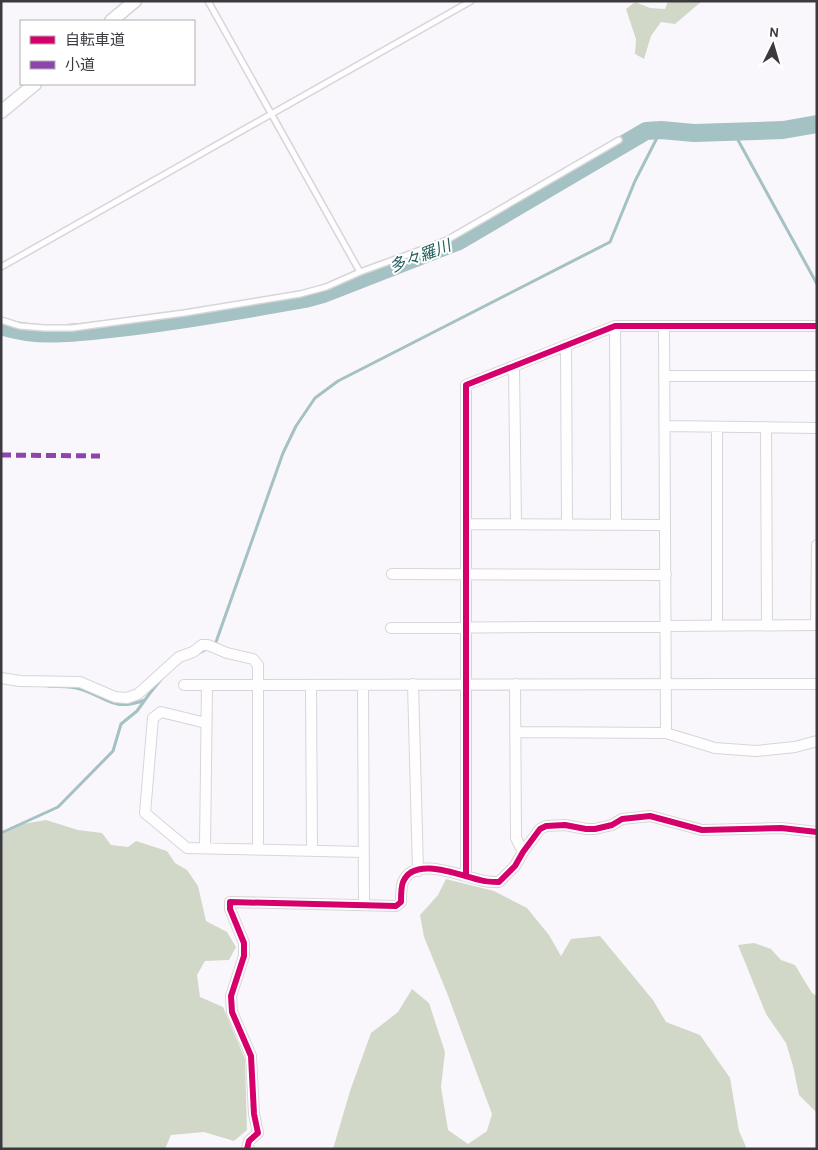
<svg xmlns="http://www.w3.org/2000/svg" width="818" height="1150" font-family="Karla,'Noto Sans JP',sans-serif">
	<style>
		.forest { fill: #d1d8c8 }
		.lines { fill: none; stroke-linecap: round; stroke-linejoin: round }
		.stream { stroke: #a4c1c3; stroke-width: 3 }
		.river { stroke: #a4c1c3; stroke-width: 18 }
		.service-casing { stroke: #d7d5d9; stroke-width: 8 }
		.minor-casing { stroke: #d7d5d9; stroke-width: 12 }
		.tertiary-casing { stroke: #d7d5d9; stroke-width: 15 }
		.service { stroke: #fefeff; stroke-width: 5 }
		.minor { stroke: #fefeff; stroke-width: 10 }
		.tertiary { stroke: #fefeff; stroke-width: 12 }
		.quiet { stroke: #8e44ad; stroke-width: 5; stroke-dasharray: 10 5; stroke-linecap: butt }
		.cycleway-casing { stroke: #fff; stroke-width: 9 }
		.cycleway { stroke: #d6006c; stroke-width: 6 }
		.labels { text-anchor: middle; dominant-baseline: central; stroke-width: 4; stroke-linejoin: round; paint-order: stroke }
		.water-label { font-size: 16px; font-style: italic; fill: #215e5f; stroke: #fff }
	</style>
	<rect width="100%" height="100%" fill="#faf7fc"/>
	<path class="forest" d="M 668,1 L 702,1 L 675,24 L 661,22 L 651,36 L 644,59 L 635,54 L 636,39 L 626,9 L 635,2 L 650,8 L 665,9 Z
		M 46,820 L 78,830 L 102,833 L 111,845 L 128,847 L 136,841 L 167,851 L 175,863 L 187,870 L 198,886 L 206,921 L 227,932 L 236,947 L 229,960 L 205,961 L 197,975 L 200,997 L 223,1007 L 245,1059 L 247,1130 L 234,1141 L 204,1132 L 171,1135 L 165,1149 L 1,1149 L 1,835 L 17,825 Z
		M 446,879 L 494,891 L 527,908 L 549,935 L 561,956 L 571,939 L 600,936 L 653,1000 L 666,1022 L 700,1035 L 730,1078 L 739,1131 L 747,1149 L 333,1149 L 350,1091 L 371,1033 L 398,1012 L 412,989 L 429,1003 L 445,1052 L 441,1087 L 448,1130 L 468,1144 L 487,1131 L 492,1114 L 447,993 L 424,937 L 420,915 L 438,895 Z
		M 754,943 L 771,949 L 781,960 L 795,965 L 812,993 L 817,996 L 817,1113 L 799,1095 L 793,1066 L 786,1043 L 766,1014 L 738,945 Z"/>
	<g class="lines">
		<path class="stream" d="M 733,131 L 817,284
			M 197,654 L 203,651 L 216,642 L 283,453 L 296,426 L 315,398 L 338,381 L 610,242 L 635,181 L 661,130
			M 48,686 C 58,687 70,686 80,689 C 109,698 112,712 145,700
			M 1,833 L 58,807 L 113,751 L 121,724 L 137,711 L 150,693 L 163,677"/>
		<path class="river" d="M 1,326 C 40,339 79,332 119,328 C 181,321 243,310 305,299 L 323,294 L 459,241 L 646,131 L 661,130 L 694,133 L 783,130 L 817,124"/>
		<defs>
			<path id="service" d="M 208,1 L 360,272 L 445,241 L 619,140
				M 1,267 L 471,1
				M 1,320 L 20,326 L 45,328 L 72,328 L 184,313 L 300,294 L 326,287 L 360,272"/>
			<path id="minor" d="M 615,326 L 616,525
				M 664,326 L 666,733
				M 566,345 L 567,525
				M 514,366 L 516,524
				M 664,376 L 817,376
				M 665,426 L 817,428
				M 766,427 L 767,625
				M 466,524 L 665,525
				M 392,574 L 666,575
				M 717,625 L 717,427
				M 816,625 L 817,545
				M 391,628 L 817,625
				M 1,678 L 20,681 L 80,682 L 115,697 L 127,698 L 138,694 L 179,657 L 193,652 L 202,645 L 208,645 L 227,653 L 253,659 L 258,665 L 258,849
				M 413,684 L 418,871
				M 515,684 L 516,838 L 523,852
				M 184,685 L 817,684
				M 311,685 L 312,851
				M 363,685 L 364,904
				M 206,723 L 161,712 L 153,718 L 145,813 L 187,848 L 363,852
				M 515,732 L 666,733 L 715,748 L 756,751 L 795,747 L 817,741
				M 205,848 L 207,685
				M 466,876 L 466,385 L 615,326 L 817,326
				M 247,1149 L 249,1141 L 258,1133 L 254,1114 L 251,1056 L 232,1012 L 231,996 L 244,956 L 244,943 L 230,909 L 230,902 L 396,906 L 401,902 C 401,896 401,887 403,882 C 414,855 461,876 480,880 C 486,882 493,882 499,882 L 515,866 L 523,852 L 540,829 L 546,826 L 565,825 L 586,829 L 595,829 L 612,825 L 622,819 L 650,816 L 702,830 L 781,828 L 817,832"/>
			<path id="tertiary" d="M 111,21 L 135,1
				M 1,112 L 35,84"/>
		</defs>
		<use href="#service" class="service-casing"/>
		<use href="#minor" class="minor-casing"/>
		<use href="#tertiary" class="tertiary-casing"/>
		<use href="#service" class="service"/>
		<use href="#minor" class="minor"/>
		<use href="#tertiary" class="tertiary"/>
		<path class="quiet" d="M 1,455 L 100,456"/>
		<defs>
			<path id="cycleway" d="M 466,876 L 466,385 L 615,326 L 817,326
				M 247,1149 L 249,1141 L 258,1133 L 254,1114 L 251,1056 L 232,1012 L 231,996 L 244,956 L 244,943 L 230,909 L 230,902 L 396,906 L 401,902 C 401,896 401,887 403,882 C 414,855 461,876 480,880 C 486,882 493,882 499,882 L 515,866 L 523,852 L 540,829 L 546,826 L 565,825 L 586,829 L 595,829 L 612,825 L 622,819 L 650,816 L 702,830 L 781,828 L 817,832"/>
		</defs>
		<use href="#cycleway" class="cycleway-casing"/>
		<use href="#cycleway" class="cycleway"/>
	</g>
	<g class="labels">
		<g class="water-label">
			<text transform="translate(420 256) rotate(-21)">多々羅川</text>
		</g>
	</g>
	<rect width="818" height="1150" fill="none" stroke="#3c393f" stroke-width="5"/>
	<rect x="20" y="20" width="175" height="65" fill="#ffffff" stroke="#b1b0b2"/>
	<rect x="30" y="36" width="25" height="8" fill="#d6006c" stroke="#b1b0b2"/>
	<text x="65" y="45" font-size="15" fill="#3c393f">自転車道</text>
	<rect x="30" y="61" width="25" height="8" fill="#8e44ad" stroke="#b1b0b2"/>
	<text x="65" y="70" font-size="15" fill="#3c393f">小道</text>
	<g transform="translate(773 45) rotate(5)" stroke="#ffffff" stroke-width="4" paint-order="stroke">
	<path d="M0-4L9 19L0 12L-9 19Z" fill="#3c393f"/>
	<text y="-8" font-size="14" font-weight="bold" text-anchor="middle" fill="#3c393f">N</text>
	</g>
</svg>
